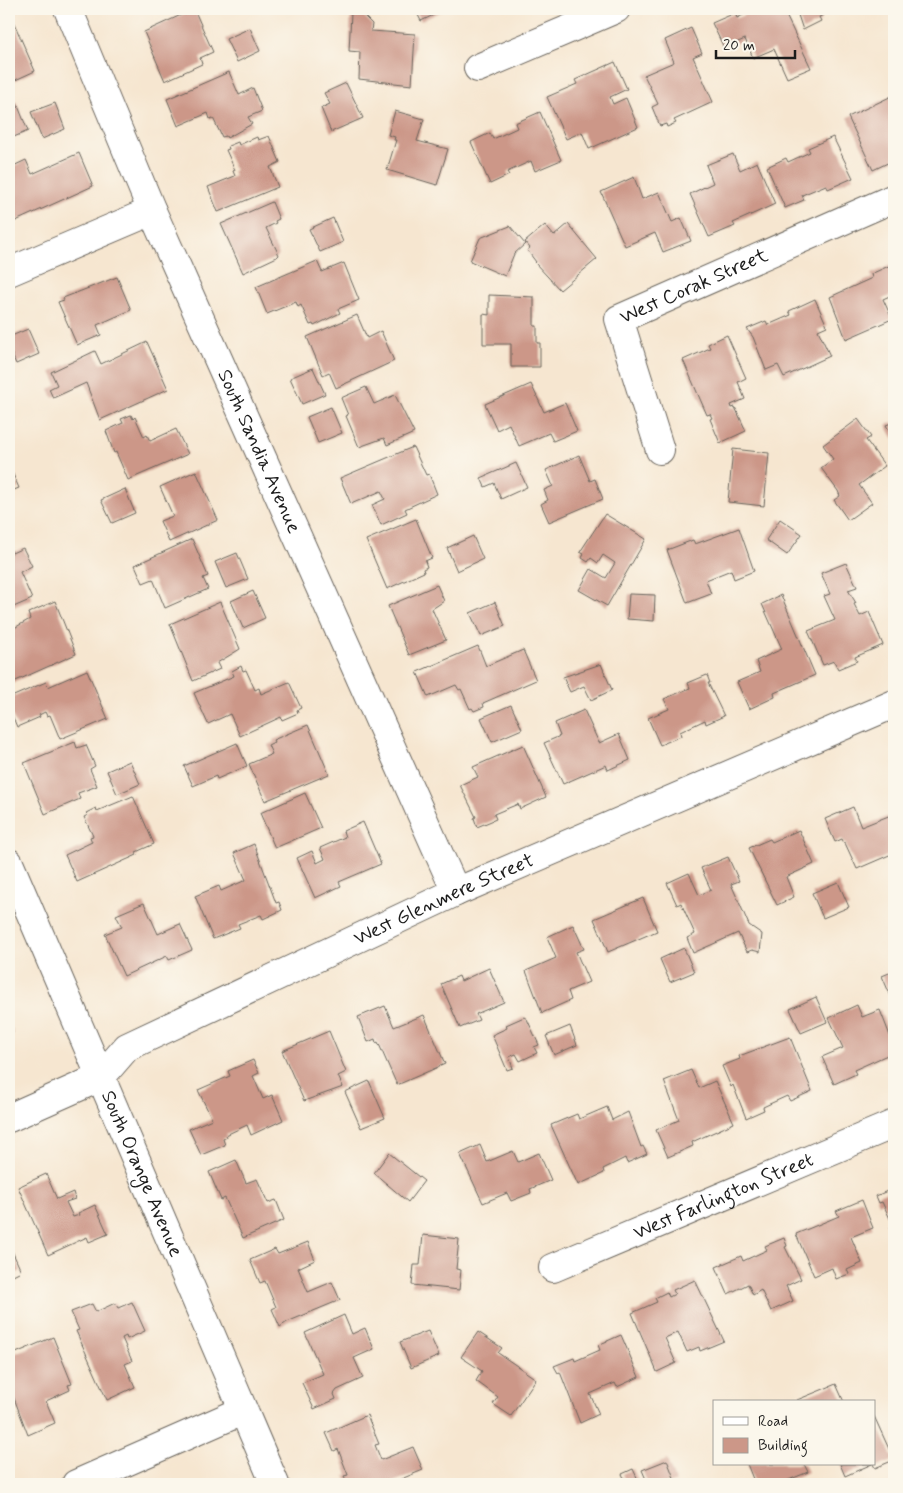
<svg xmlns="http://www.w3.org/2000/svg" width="903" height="1493" font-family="Mynerve,sans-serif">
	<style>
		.building { fill: #cc9788 }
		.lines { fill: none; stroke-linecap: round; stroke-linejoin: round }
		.minor-casing { stroke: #68635b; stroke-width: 30 }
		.minor { stroke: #fff; stroke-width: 28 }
		.labels { text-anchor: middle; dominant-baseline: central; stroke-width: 4; stroke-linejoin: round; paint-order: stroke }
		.street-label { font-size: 20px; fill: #1c1c1c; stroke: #fbf7ec }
	</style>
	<rect width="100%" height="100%" fill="#fbf7ec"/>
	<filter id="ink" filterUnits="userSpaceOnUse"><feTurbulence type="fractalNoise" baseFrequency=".02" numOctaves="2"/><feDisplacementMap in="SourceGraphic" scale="10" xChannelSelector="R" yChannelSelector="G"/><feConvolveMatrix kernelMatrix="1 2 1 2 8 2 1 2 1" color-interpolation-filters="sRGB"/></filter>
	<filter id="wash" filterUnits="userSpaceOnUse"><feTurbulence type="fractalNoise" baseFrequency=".0096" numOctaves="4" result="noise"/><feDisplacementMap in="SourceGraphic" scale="20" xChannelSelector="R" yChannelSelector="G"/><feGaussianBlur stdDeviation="1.12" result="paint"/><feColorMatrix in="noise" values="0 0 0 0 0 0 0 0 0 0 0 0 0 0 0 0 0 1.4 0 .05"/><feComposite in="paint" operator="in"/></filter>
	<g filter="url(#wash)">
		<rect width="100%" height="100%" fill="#f6e6d0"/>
		<g id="blocks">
			<path class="building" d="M 194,9 L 213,52 L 200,58 L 202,64 L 165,81 L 144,32 Z
				M 415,9 L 446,9 L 421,21 Z
				M 756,9 L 783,9 L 811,68 L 787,78 L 774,49 L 753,58 L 745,39 L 724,48 L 712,23 L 735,13 L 737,18 Z
				M 796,9 L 838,9 L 819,17 L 821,21 L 803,30 Z
				M 351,13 L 362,14 L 372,24 L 371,31 L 415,34 L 412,85 L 359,79 L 360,52 L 349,51 Z
				M 14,23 L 35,71 L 9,83 L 9,25 Z
				M 250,28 L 260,51 L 237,62 L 226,39 Z
				M 691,28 L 702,53 L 693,57 L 713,102 L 674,120 L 676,123 L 667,127 L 666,124 L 660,126 L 652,107 L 658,104 L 644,75 L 674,62 L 665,40 Z
				M 615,62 L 627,89 L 610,97 L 613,104 L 626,98 L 638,127 L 589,149 L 582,132 L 566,139 L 547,97 L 577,84 L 575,80 Z
				M 229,72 L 239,95 L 253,88 L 262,111 L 248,117 L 252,124 L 227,138 L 226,136 L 222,137 L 213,118 L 210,119 L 208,113 L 178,126 L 167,99 Z
				M 346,83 L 363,118 L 331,132 L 321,108 L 330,104 L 324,93 Z
				M 894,95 L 894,160 L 873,170 L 848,117 Z
				M 16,101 L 28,131 L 9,139 L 9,104 Z
				M 55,103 L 65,129 L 42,139 L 31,112 Z
				M 395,111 L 424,119 L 417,141 L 448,149 L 437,185 L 387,170 L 396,140 L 394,140 L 395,137 L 388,135 Z
				M 540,112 L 561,160 L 535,171 L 531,161 L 507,172 L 509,175 L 490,184 L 471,142 L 490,133 L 493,139 L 517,128 L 515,123 Z
				M 269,136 L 280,162 L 270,167 L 278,187 L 218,212 L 208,187 L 235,176 L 233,171 L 235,170 L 226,150 L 229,149 L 228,146 L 238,142 L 239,145 L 257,137 L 258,140 Z
				M 833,137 L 853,178 L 828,189 L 826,185 L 802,195 L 804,200 L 785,208 L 767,167 L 786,158 L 788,162 L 810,152 L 808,148 Z
				M 79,153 L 93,186 L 9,224 L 9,168 L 26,160 L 32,174 Z
				M 733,154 L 740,170 L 757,162 L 775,204 L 733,223 L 735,226 L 709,237 L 690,194 L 713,183 L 706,165 Z
				M 634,177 L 642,199 L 659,192 L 672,222 L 681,218 L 691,241 L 663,252 L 655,233 L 625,246 L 601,192 Z
				M 272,202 L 279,219 L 275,221 L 276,223 L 266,228 L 279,255 L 277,257 L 243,273 L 221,224 Z
				M 333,218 L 343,242 L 320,252 L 309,229 Z
				M 568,224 L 597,259 L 560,290 L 535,263 L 536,262 L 527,250 L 530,248 L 525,242 L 545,225 L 554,236 Z
				M 510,226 L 525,244 L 514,254 L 505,276 L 470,261 L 480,238 Z
				M 317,261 L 322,272 L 344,263 L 359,300 L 338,309 L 340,313 L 314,326 L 313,324 L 310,325 L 301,305 L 298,307 L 296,302 L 267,314 L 256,287 Z
				M 893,264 L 894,294 L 883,299 L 892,319 L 846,339 L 830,297 L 872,278 L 871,274 Z
				M 117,277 L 131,310 L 97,325 L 101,335 L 77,345 L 58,302 L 64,300 L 63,298 Z
				M 489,295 L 534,297 L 534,326 L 537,326 L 537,343 L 540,343 L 540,367 L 511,367 L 511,344 L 483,344 L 483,314 L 489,315 Z
				M 815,299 L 827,326 L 818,330 L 830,356 L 784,377 L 778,365 L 766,370 L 753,337 L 747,329 L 766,321 L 768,325 L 791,315 L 789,311 Z
				M 357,315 L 367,338 L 381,331 L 394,361 L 336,388 L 329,372 L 323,375 L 307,337 Z
				M 28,329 L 39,354 L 16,364 L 9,348 L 9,337 Z
				M 727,335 L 746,378 L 738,382 L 745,399 L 731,405 L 732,408 L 735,407 L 746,431 L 720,443 L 710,419 L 712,418 L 710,414 L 707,415 L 683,360 L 710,348 L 708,344 Z
				M 147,342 L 168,389 L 100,420 L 86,383 L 53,398 L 49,389 L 57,385 L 51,372 L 95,351 L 101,364 Z
				M 313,368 L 325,394 L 302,404 L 290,378 Z
				M 531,384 L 544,412 L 565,403 L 577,431 L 553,441 L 549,433 L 519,446 L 509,424 L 497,430 L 485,404 Z
				M 366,387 L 374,404 L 395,395 L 414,433 L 387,445 L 384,438 L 359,447 L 346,416 L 348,415 L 341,398 Z
				M 331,407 L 342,433 L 318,443 L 307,417 Z
				M 131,415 L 133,419 L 135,417 L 144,437 L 147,435 L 150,441 L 176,429 L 188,454 L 128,480 L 116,452 L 114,453 L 106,431 L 123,423 L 121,419 Z
				M 858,419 L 871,437 L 866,440 L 885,466 L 859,485 L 872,503 L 848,520 L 834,500 L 840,496 L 838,491 L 821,468 L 833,459 L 823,445 Z
				M 894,422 L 894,439 L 886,425 Z
				M 413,447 L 426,475 L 429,474 L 437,494 L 405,509 L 407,513 L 381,525 L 372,505 L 385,499 L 381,491 L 351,504 L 340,478 Z
				M 733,449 L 769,453 L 764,506 L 728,502 Z
				M 579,455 L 590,481 L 595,479 L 603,499 L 549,522 L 541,504 L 548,500 L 544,490 L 553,486 L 546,470 Z
				M 516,463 L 527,487 L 501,499 L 494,483 L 485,487 L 481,478 Z
				M 9,465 L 19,488 L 9,492 Z
				M 196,471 L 218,520 L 169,542 L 160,521 L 173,516 L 160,487 Z
				M 125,489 L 135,513 L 112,523 L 101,500 Z
				M 605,514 L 646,539 L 607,606 L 579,590 L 591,569 L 606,578 L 615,563 L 603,555 L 598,563 L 591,558 L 588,562 L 582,558 L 584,554 L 580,552 Z
				M 416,519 L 432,558 L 425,561 L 427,567 L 423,569 L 424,572 L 387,589 L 366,540 Z
				M 780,519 L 802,534 L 787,555 L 766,540 Z
				M 739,528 L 754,571 L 734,579 L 731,570 L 706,580 L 711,594 L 687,603 L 667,550 L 693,540 L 695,544 Z
				M 473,536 L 483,559 L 457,571 L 447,548 Z
				M 192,539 L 208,576 L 203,578 L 208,589 L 165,608 L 153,579 L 143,583 L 135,565 Z
				M 9,546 L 12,553 L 23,548 L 32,566 L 20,572 L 32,599 L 9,609 Z
				M 237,553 L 248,579 L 226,588 L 215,562 Z
				M 846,563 L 857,587 L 848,590 L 856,603 L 854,604 L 860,616 L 869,612 L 883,645 L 855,657 L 857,661 L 838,669 L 834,661 L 823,665 L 808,631 L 835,620 L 824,596 L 830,594 L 821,573 Z
				M 437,585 L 444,601 L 432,609 L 446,640 L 409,655 L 388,606 Z
				M 253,591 L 265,618 L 243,628 L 231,601 Z
				M 629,594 L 655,595 L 654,621 L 627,619 Z
				M 781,595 L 815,675 L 774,693 L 775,697 L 749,709 L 737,682 L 760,672 L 756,661 L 782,649 L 762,604 Z
				M 55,601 L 76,654 L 9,684 L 9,631 L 30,619 L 28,613 Z
				M 220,602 L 240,649 L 217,663 L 220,669 L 193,681 L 170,624 Z
				M 495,602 L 505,626 L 481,636 L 470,613 Z
				M 478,646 L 486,666 L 523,650 L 536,680 L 483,703 L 484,707 L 474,711 L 472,708 L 470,709 L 461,689 L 459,690 L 456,685 L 428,697 L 417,672 Z
				M 601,664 L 612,690 L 591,700 L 584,686 L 570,692 L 563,677 Z
				M 241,666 L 243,671 L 246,670 L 255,690 L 259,688 L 261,694 L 289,682 L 301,708 L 297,710 L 298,713 L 282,720 L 281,717 L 240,736 L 230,714 L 208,724 L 194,693 L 234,676 L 232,671 Z
				M 87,670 L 108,719 L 60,739 L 50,715 L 47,716 L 45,712 L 39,715 L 40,717 L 17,727 L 9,708 L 9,698 L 46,682 L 48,687 Z
				M 707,675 L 710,683 L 708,683 L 724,716 L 706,724 L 705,720 L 680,732 L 681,736 L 660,745 L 648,718 L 669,709 L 664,699 L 690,688 L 688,683 Z
				M 511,705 L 522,729 L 492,742 L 481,718 Z
				M 584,710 L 599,743 L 619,734 L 630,760 L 608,770 L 606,765 L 563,784 L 544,743 L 560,736 L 555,723 Z
				M 308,725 L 329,774 L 265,801 L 249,764 L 272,754 L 268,745 L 274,742 L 273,740 Z
				M 75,742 L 77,748 L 86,745 L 95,766 L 90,769 L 97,786 L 78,793 L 80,799 L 45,814 L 24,763 Z
				M 237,743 L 247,766 L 217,779 L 216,776 L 193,786 L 184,766 Z
				M 523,745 L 546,797 L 520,809 L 518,804 L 494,814 L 496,819 L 477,827 L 474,818 L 476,817 L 460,785 L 478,777 L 473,767 Z
				M 130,761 L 140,784 L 117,794 L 107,771 Z
				M 305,793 L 321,828 L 275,848 L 260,813 Z
				M 133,796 L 154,844 L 136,852 L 137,855 L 77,882 L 65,855 L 92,842 L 90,837 L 93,836 L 84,817 L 88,815 L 86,813 L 96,808 L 97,811 Z
				M 853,807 L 861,827 L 891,815 L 894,822 L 894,853 L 857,869 L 845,843 L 844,843 L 842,839 L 835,842 L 825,819 Z
				M 363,822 L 381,864 L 339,882 L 341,886 L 315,898 L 297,858 L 312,851 L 317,863 L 325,859 L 320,848 L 345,837 L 343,831 Z
				M 799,830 L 814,864 L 786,877 L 794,897 L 777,905 L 749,848 L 770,839 L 772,842 Z
				M 254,844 L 276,903 L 279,902 L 282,910 L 263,919 L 261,915 L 238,924 L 240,928 L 213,939 L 195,896 L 219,886 L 221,891 L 246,880 L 234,853 Z
				M 728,857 L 739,881 L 731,884 L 749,925 L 762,934 L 760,952 L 752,950 L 747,952 L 738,933 L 693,953 L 687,938 L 695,934 L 681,903 L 677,905 L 667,883 L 689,873 L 699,895 L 711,890 L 701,868 Z
				M 838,882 L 849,907 L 823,918 L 812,893 Z
				M 643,898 L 657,931 L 608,952 L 594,919 Z
				M 144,903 L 158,934 L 180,924 L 192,950 L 169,960 L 167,956 L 124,976 L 105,934 L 122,927 L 116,915 Z
				M 573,925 L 584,949 L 576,952 L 589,982 L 568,991 L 571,1000 L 542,1013 L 526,971 L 556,958 L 547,937 Z
				M 684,948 L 694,972 L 670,982 L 660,959 Z
				M 489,968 L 504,1002 L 476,1014 L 479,1020 L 460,1028 L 441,984 L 459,976 L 461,981 Z
				M 894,971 L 894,1004 L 882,976 Z
				M 816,997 L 827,1022 L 801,1033 L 790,1009 Z
				M 857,1005 L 862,1017 L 880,1010 L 894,1046 L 894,1052 L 854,1070 L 856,1074 L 834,1084 L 822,1057 L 843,1048 L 829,1018 Z
				M 385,1006 L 394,1027 L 424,1015 L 445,1064 L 397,1085 L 378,1042 L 376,1043 L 375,1039 L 368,1042 L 358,1017 Z
				M 524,1017 L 527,1019 L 539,1045 L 534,1047 L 537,1053 L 520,1061 L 516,1054 L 509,1057 L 513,1068 L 507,1070 L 492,1035 L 507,1028 L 506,1025 Z
				M 9,1022 L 13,1032 L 9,1034 Z
				M 570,1026 L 577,1045 L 554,1055 L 546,1036 Z
				M 329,1031 L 346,1072 L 338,1076 L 343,1087 L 304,1101 L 282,1051 Z
				M 790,1037 L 812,1091 L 790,1101 L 787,1096 L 763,1107 L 764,1110 L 746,1118 L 733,1085 L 731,1087 L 722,1066 L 740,1059 L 739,1056 Z
				M 253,1060 L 259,1073 L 253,1076 L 263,1099 L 272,1095 L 283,1120 L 251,1135 L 247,1125 L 226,1135 L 227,1137 L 223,1139 L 225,1145 L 201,1155 L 189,1129 L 212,1119 L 198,1090 L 230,1076 L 228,1071 Z
				M 691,1070 L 699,1088 L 715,1081 L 734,1123 L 692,1142 L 693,1146 L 668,1157 L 656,1130 L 679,1120 L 664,1081 Z
				M 369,1081 L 385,1118 L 361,1128 L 345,1092 Z
				M 607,1107 L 612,1120 L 628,1112 L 641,1147 L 643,1146 L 647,1154 L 627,1163 L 625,1158 L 603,1169 L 604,1173 L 578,1185 L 551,1125 L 577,1114 L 579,1119 Z
				M 480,1145 L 487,1162 L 513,1151 L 518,1162 L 539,1153 L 551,1180 L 530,1189 L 531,1193 L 511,1201 L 507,1193 L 483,1203 L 460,1154 Z
				M 389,1153 L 424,1181 L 408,1202 L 374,1173 Z
				M 236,1160 L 246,1183 L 257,1179 L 268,1203 L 276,1200 L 284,1220 L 243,1238 L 225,1198 L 221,1200 L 209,1172 Z
				M 46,1174 L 57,1199 L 73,1192 L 75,1199 L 66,1202 L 73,1217 L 79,1215 L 78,1213 L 95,1205 L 108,1234 L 89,1242 L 87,1237 L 48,1255 L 18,1187 Z
				M 894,1188 L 894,1236 L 890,1228 L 894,1227 L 882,1202 L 879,1203 L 876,1196 Z
				M 862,1200 L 873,1228 L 851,1237 L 862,1263 L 847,1270 L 849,1274 L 836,1279 L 832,1268 L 814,1276 L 796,1234 L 839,1216 L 836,1211 Z
				M 423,1235 L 459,1239 L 456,1269 L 461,1270 L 459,1290 L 412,1285 L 414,1265 L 420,1265 Z
				M 784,1238 L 787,1246 L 785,1247 L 801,1279 L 786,1286 L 793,1301 L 771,1311 L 761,1290 L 753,1295 L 748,1284 L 728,1294 L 716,1267 L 741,1256 L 743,1261 L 767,1250 L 765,1246 Z
				M 308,1242 L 315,1260 L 298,1268 L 308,1292 L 332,1282 L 340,1300 L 287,1322 L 280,1327 L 272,1309 L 276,1307 L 265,1281 L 260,1283 L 250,1260 L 275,1249 L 278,1254 Z
				M 9,1244 L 21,1271 L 9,1277 Z
				M 695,1280 L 724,1341 L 700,1351 L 699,1347 L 687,1352 L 678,1332 L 665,1338 L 676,1363 L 657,1372 L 632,1313 L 657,1302 L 655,1298 L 667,1292 L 669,1297 L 675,1294 L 673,1290 Z
				M 132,1302 L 145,1331 L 127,1339 L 126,1336 L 122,1338 L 132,1361 L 125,1364 L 135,1387 L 107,1400 L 76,1331 L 79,1330 L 71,1312 L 92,1304 L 96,1312 L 115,1303 L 118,1308 Z
				M 344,1315 L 352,1334 L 365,1328 L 374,1349 L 354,1358 L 363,1378 L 337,1390 L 334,1394 L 336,1399 L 314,1409 L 302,1383 L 323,1374 L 305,1333 Z
				M 428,1331 L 439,1356 L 411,1368 L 400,1342 Z
				M 478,1332 L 502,1348 L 498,1353 L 536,1379 L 511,1416 L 493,1404 L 498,1397 L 476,1381 L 482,1371 L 461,1357 Z
				M 621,1335 L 639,1377 L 617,1387 L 615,1383 L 590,1394 L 599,1414 L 580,1423 L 560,1372 L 558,1373 L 554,1366 L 574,1358 L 575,1361 L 600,1350 L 598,1345 Z
				M 53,1337 L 72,1384 L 68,1385 L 70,1390 L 46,1401 L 55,1423 L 28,1435 L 9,1385 L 9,1356 Z
				M 836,1384 L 844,1402 L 797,1402 L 797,1400 Z
				M 367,1415 L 379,1444 L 375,1445 L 381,1460 L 413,1447 L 423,1470 L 389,1484 L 348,1484 L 344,1476 L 348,1475 L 338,1449 L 334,1451 L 326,1433 Z
				M 874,1416 L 894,1460 L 875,1468 L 873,1464 Z
				M 667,1460 L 676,1483 L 648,1484 L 642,1470 Z
				M 747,1464 L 804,1464 L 808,1472 L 779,1484 L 755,1484 Z
				M 840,1464 L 872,1464 L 845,1476 Z
				M 633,1469 L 640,1484 L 615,1484 L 625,1480 L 622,1474 Z"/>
		</g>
	</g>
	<g filter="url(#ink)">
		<use href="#blocks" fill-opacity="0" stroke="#68635b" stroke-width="1"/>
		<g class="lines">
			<defs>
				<g id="minor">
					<path id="s1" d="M 68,9 L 152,211 L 456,892"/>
					<path d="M 478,68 L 616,9"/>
					<path d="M 9,272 L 152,211"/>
					<path id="s2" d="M 660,450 L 619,319 L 894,198"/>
					<path id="s3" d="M 9,863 L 275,1484"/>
					<path id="s4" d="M 9,1118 L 101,1077 L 127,1047 L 456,892 L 894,704"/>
					<path id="s5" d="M 553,1268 L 894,1124"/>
					<path d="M 76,1484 L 242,1411"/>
				</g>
			</defs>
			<use href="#minor" class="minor-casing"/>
			<use href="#minor" class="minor"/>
		</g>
	</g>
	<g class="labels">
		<g class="street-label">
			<text stroke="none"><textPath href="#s2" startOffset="219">West Corak Street</textPath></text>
			<text stroke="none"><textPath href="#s1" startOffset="482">South Sandia Avenue</textPath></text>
			<text stroke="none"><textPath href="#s4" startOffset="490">West Glenmere Street</textPath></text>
			<text stroke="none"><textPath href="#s3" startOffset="338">South Orange Avenue</textPath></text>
			<text stroke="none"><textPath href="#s5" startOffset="185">West Farlington Street</textPath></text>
		</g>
	</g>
	<rect width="903" height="1493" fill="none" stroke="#fbf7ec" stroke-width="30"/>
	<rect x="713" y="1400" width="162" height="65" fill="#fbf7ec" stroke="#a29f99"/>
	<rect x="723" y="1417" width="25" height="8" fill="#ffffff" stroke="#a29f99"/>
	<text x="758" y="1426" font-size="15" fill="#1c1c1c">Road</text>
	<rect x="723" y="1438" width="25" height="15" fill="#cc9788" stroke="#a29f99"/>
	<text x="758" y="1450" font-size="15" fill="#1c1c1c">Building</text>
	<path d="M716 50v8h79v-8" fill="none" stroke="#1c1c1c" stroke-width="2.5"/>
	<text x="723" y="50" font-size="15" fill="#1c1c1c" stroke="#fbf7ec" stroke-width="4" paint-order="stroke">20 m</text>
</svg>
